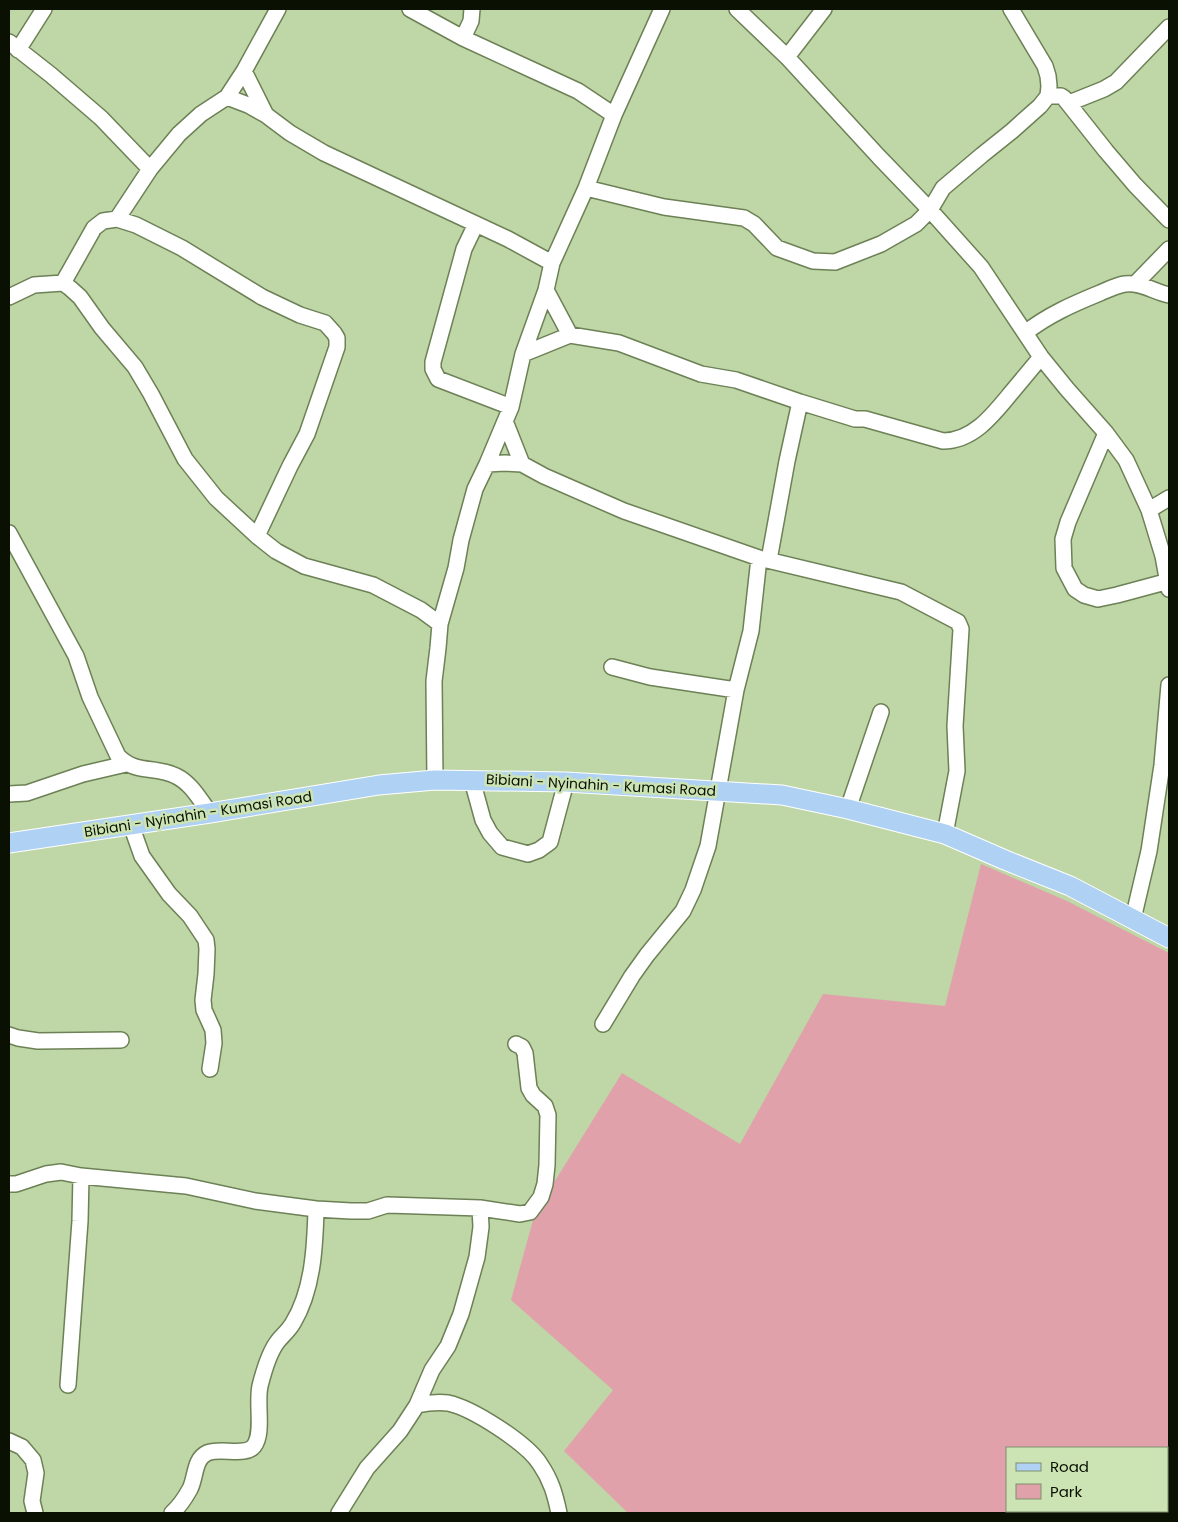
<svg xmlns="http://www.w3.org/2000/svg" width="1178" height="1522" font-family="Poppins,sans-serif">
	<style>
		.green { fill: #e1a1ab; fill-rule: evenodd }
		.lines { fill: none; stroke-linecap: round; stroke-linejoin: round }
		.minor-casing { stroke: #6c8155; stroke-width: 18 }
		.major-casing { stroke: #fff; stroke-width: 21 }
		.minor { stroke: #fff; stroke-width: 15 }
		.major { stroke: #afd2f4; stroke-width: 19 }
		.labels { text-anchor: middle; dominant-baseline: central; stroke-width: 5; stroke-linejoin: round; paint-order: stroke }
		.street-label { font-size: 14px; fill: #0a1103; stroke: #cce3b4 }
	</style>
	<rect width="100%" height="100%" fill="#bfd6a7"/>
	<path class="green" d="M 981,864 L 1067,901 L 1169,953 L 1169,1513 L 628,1513 L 564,1451 L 613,1390 L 511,1300 L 535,1213 L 622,1073 L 740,1144 L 823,994 L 945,1006 ZM 1007,1448 L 1167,1448 L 1167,1511 L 1007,1511 Z"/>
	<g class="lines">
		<defs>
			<path id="minor" d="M 410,9 L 463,38 L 578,91 L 614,115
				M 737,9 L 787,57 L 879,157 L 930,210 L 981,267 L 1041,357 L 1067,389 L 1106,433 L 1126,460 L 1149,510 L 1163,556 L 1169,589
				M 463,38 L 471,21 L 472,9
				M 9,42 L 51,75 L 101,118 L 150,169
				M 18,50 L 44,9
				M 787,57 L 824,9
				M 244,71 L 266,115
				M 1048,96 L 1061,96 L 1064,98 L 1106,151 L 1135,185 L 1169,220
				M 227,97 L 248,105 L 266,115 L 290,133 L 324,153 L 508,239 L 552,263
				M 1069,103 L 1104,89 L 1116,82 L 1169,27
				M 586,188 L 664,207 L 744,218 L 754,224 L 777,248 L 813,261 L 835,262 L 881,244 L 916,224 L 930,210 L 943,188 L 982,155 L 1012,131 L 1040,106 L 1048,96 L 1049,86 L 1048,76 L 1045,66 L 1011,9
				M 117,219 L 150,169 L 179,134 L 201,114 L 227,97 L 244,71 L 278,9
				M 476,224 L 464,249 L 433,362 L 433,369 L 438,379 L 511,407
				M 63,283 L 94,228 L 103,221 L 117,219 L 136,225 L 182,248 L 262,297 L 300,315 L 325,323 L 334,333 L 337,338 L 337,347 L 307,434 L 290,466 L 257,536
				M 1135,284 L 1169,249
				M 546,290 L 570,335
				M 9,297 L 34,285 L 63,283 L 70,288 L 80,297 L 102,328 L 135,367 L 151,394 L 185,459 L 216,498 L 257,536 L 276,551 L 304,566 L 373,585 L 421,610 L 440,624
				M 1025,333 C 1048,315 1073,304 1100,293 C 1107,290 1117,285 1125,284 C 1141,282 1154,292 1169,295
				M 523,354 L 570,335 L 619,343 L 701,374 L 736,380 L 800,402 L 855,419 L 865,419 L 943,441 C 973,441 993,415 1011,393 C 1021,381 1031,369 1041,357
				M 505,421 L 522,464
				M 1106,433 L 1068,522 L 1063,539 L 1064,568 L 1075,589 L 1084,595 L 1098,599 L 1117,595 L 1169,581
				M 487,464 L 505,463 L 522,464 L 544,476 L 624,511 L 759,558 L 901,592 L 958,622 L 961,629 L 955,726 L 957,771 L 945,834
				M 1149,510 L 1169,498
				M 9,533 L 76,656 L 90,697 L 118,756 C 137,775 154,765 176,776 C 191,783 200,800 210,813
				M 769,560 L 787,461 L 800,402
				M 612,667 L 650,677 L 736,690
				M 435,780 L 434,681 L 438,648 L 440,624 L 456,568 L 461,540 L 475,489 L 487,464 L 511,407 L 523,354 L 546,290 L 552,263 L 586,188 L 614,115 L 662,9
				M 472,780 L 483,820 L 490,833 L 502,847 L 528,854 L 539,850 L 550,842 L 566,782
				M 9,794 L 27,793 L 83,774 L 126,764
				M 848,809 L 881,712
				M 131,825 L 142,856 L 169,894 L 190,916 L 206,940 L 207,949 L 206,974 L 203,1000 L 204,1010 L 213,1030 L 214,1043 L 210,1069
				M 1133,919 L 1149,851 L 1162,765 L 1169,685
				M 603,1024 L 632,976 L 647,955 L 683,911 L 693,890 L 708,846 L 736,690 L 751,631 L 759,558
				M 9,1035 L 18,1038 L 38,1041 L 121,1040
				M 9,1184 L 16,1184 L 46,1174 L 61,1172 L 81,1176 L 186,1186 L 255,1201 L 316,1209 C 315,1247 313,1290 293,1323 C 289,1330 283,1335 278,1341 C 270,1351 263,1374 260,1386 C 256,1403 264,1433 254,1446 C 246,1457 220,1447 207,1453 C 194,1459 196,1477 190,1489 C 185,1498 180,1506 172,1513
				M 316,1209 L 351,1211 L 368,1211 L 387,1205 L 419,1206 L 480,1208 L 520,1214 L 530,1212 L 541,1197 L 545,1184 L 547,1165 L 548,1115 L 545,1106 L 533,1095 L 529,1088 L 525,1053 L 522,1047 L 516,1044
				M 68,1385 L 80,1221 L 81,1176
				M 417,1405 C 427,1403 438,1402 448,1403 C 472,1408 527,1443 540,1464 C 551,1480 555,1494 559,1513
				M 9,1441 L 22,1447 L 33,1460 L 36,1473 L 32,1501 L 35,1513
				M 339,1513 L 367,1468 L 400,1431 L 417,1405 L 432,1370 L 448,1346 L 461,1314 L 477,1257 L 481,1227 L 480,1208"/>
			<path id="major" d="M 9,843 L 210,813 L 379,785 L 435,780 L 566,782 L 782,795 L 848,809 L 945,834 L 1005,860 L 1070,886 L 1169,938"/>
		</defs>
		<use href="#minor" class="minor-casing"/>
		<use href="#major" class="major-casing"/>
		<use href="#minor" class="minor"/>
		<use href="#major" class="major"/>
	</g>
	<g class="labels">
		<g class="street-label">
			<text transform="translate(601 785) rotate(3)">Bibiani - Nyinahin - Kumasi Road</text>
			<text transform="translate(198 814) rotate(-9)">Bibiani - Nyinahin - Kumasi Road</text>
		</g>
	</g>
	<rect width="1178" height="1522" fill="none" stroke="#0a1103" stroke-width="20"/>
	<rect x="1006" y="1447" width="162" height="65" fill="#cce3b4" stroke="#7e8f6d"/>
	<rect x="1016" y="1463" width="25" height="8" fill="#afd2f4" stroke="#7e8f6d"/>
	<text x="1050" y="1472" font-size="15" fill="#0a1103">Road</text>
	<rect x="1016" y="1484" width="25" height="15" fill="#e1a1ab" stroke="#7e8f6d"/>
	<text x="1050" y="1497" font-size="15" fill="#0a1103">Park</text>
</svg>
